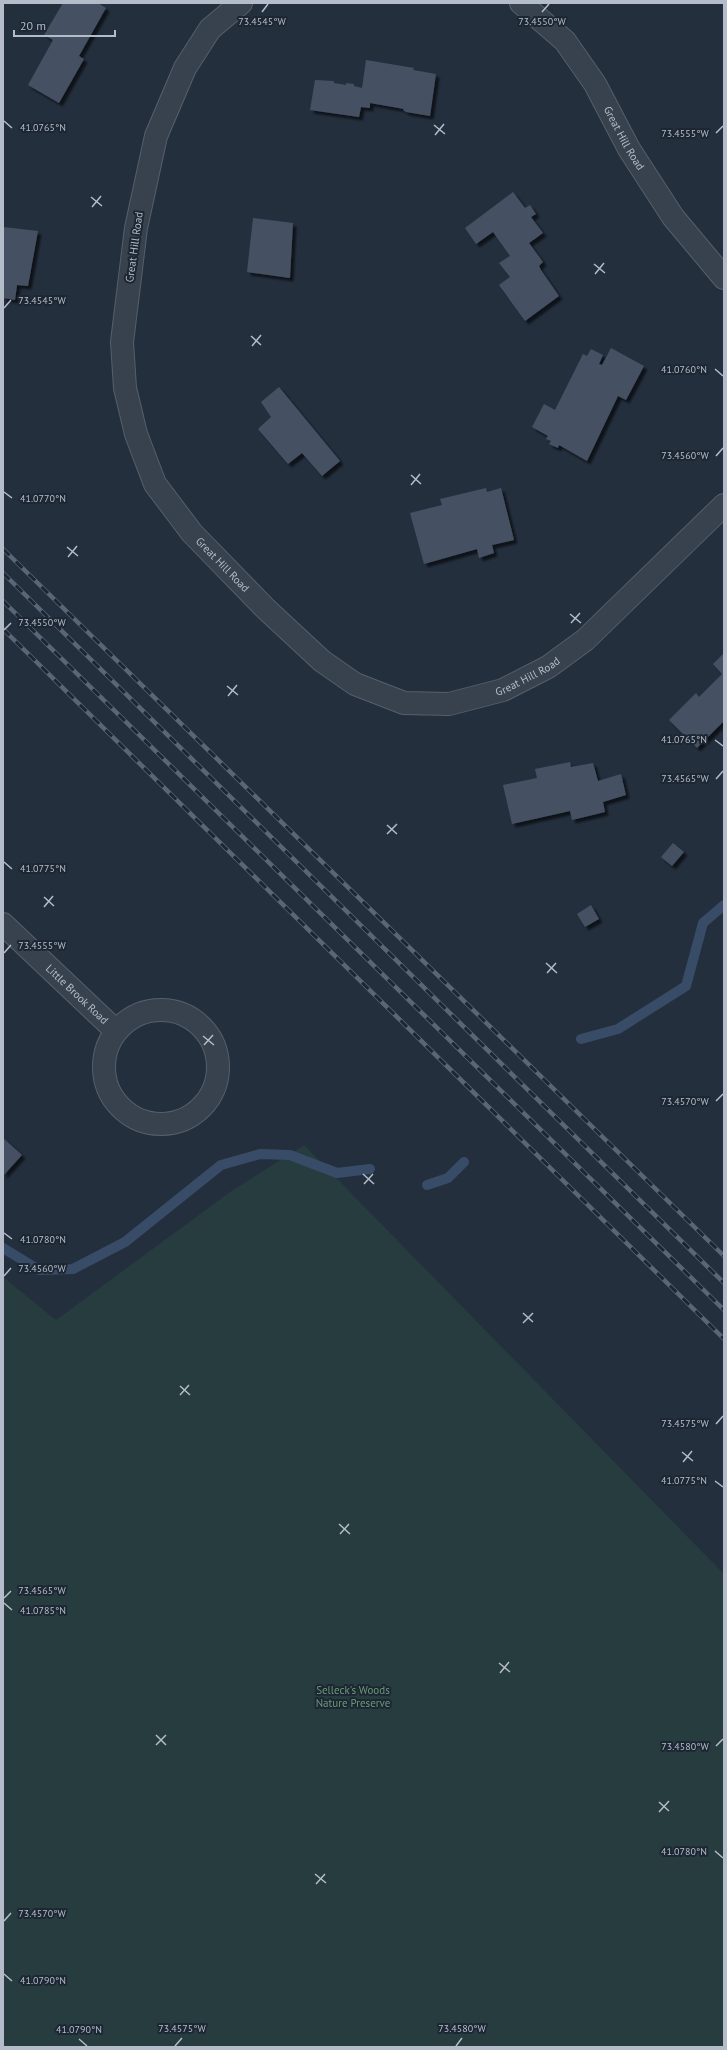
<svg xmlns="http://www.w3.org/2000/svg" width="727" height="2050" font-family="'PT Sans',sans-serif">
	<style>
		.green { fill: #263c3f }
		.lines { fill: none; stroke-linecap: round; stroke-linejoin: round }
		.stream { stroke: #394c67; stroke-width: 10 }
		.building { fill: #455162; filter: url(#shadow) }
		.street-casing { stroke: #565f6c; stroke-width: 24 }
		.street { stroke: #38414e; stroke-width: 22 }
		.rail-casing { stroke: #5a6575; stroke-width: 4.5 }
		.rail { stroke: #1d2633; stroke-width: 3; stroke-dasharray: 9; stroke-linecap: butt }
		.ticks { fill: none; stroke: #b4bcc9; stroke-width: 1.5 }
		.labels { text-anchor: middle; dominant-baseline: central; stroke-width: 4; stroke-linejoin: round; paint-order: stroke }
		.street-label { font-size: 11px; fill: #b4bcc9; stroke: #1d2633 }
		.park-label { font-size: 11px; fill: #6b9a76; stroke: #1d2633 }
		.ticks-label { font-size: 10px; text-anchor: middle; fill: #b4bcc9; stroke: #1d2633; stroke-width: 4; stroke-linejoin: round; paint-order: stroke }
	</style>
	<defs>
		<filter id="shadow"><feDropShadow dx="3.5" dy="3.5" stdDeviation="1" flood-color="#0009"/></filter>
	</defs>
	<rect width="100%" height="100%" fill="#242f3e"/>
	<path class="green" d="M 304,1145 L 724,1574 L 724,2047 L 3,2047 L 3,1277 L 56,1320 L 230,1192 Z"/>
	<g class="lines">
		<path class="stream" d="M 581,1039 L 618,1029 L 686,986 L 703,923 L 724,905
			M 427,1185 L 448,1178 L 464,1162
			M 3,1248 L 39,1270 L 73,1269 L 125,1242 L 221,1165 L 260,1154 L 290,1155 L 337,1173 L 370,1169"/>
	</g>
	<path class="building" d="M 63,3 L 98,3 L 106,8 L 79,56 L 84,59 L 59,103 L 28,85 L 53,40 L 44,35 Z
		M 366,60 L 414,68 L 413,70 L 436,74 L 430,116 L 406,112 L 403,110 L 404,109 L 370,103 L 370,108 L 361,107 L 359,117 L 310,110 L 315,80 L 334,81 L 334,83 L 346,85 L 346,83 L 354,84 L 354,86 L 362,88 Z
		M 513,192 L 525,208 L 530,205 L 536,214 L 531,217 L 543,233 L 529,243 L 543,262 L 539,266 L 541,270 L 559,296 L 525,321 L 499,285 L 510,277 L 499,263 L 510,256 L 493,232 L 476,244 L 465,228 Z
		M 253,218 L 293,223 L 290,278 L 247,272 Z
		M 3,227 L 38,231 L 28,286 L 17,285 L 15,300 L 3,298 Z
		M 611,348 L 644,366 L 626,400 L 618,396 L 587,461 L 559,445 L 558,448 L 549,444 L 551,441 L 546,439 L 548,436 L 532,427 L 544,404 L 555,410 L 583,354 L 587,356 L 591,349 L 603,355 L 599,364 L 602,365 Z
		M 279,387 L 340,461 L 322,476 L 302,453 L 288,464 L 258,429 L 271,417 L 261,402 Z
		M 486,488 L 487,492 L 501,488 L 514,540 L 492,545 L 494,553 L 479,558 L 477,549 L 424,564 L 410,513 L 442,505 L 440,499 Z
		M 724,653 L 724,724 L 723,722 L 697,748 L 669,720 L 696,693 L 699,697 L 722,674 L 713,664 Z
		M 570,762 L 571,767 L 593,763 L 598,781 L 621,774 L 626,795 L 603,802 L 605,812 L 572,820 L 570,811 L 512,824 L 503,785 L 537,778 L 535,769 Z
		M 673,843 L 684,852 L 672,866 L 661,857 Z
		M 591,905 L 599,919 L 585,927 L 577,914 Z
		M 3,1138 L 22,1155 L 3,1176 Z"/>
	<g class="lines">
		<defs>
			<g id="street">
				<path id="s1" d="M 241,3 L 210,29 L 185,68 L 156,136 L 136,228 L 122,342 L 125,388 L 136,434 L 155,484 L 192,533 L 266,609 L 322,661 L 355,684 L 404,703 L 449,704 L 503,690 L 548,667 L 585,640 L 724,505"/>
				<path id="s2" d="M 521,3 L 565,41 L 595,84 L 629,149 L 673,217 L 724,278"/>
				<path id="s3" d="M 3,924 L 116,1031"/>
				<circle cx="161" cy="1067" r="57"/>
			</g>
		</defs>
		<use href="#street" class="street-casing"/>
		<use href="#street" class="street"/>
		<defs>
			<path id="rail" d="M 3,549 L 724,1256
				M 3,573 L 724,1283
				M 3,601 L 724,1310
				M 3,629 L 724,1339"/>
		</defs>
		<use href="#rail" class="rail-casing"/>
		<use href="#rail" class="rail"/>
	</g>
	<path class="ticks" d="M 262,12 L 268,4M 542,12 L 549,4M 4,121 L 12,128M 434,125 L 445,134M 716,133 L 723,126M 435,135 L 444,124M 91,197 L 102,206M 92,207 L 101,196M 594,264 L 605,273M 595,274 L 604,263M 4,308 L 11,300M 251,336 L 261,345M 252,346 L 261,335M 715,369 L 723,376M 716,456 L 723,448M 411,475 L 421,484M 411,485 L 420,474M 4,492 L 12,498M 67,547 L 78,556M 68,557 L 77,546M 570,614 L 581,623M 571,623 L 580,613M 4,630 L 11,623M 227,686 L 238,695M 228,696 L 237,685M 715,740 L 723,746M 716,779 L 723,771M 387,825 L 397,834M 387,834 L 397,824M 4,862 L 12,869M 44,897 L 54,906M 44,907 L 53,896M 4,953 L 11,945M 546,963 L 557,973M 547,973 L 556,963M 203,1036 L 214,1045M 204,1045 L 213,1035M 716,1101 L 723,1094M 363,1174 L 374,1184M 364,1184 L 373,1174M 4,1233 L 12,1239M 4,1276 L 11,1268M 523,1313 L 533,1322M 523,1323 L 533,1313M 180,1386 L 190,1395M 180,1395 L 189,1385M 716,1424 L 723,1416M 682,1452 L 693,1461M 683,1462 L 692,1451M 715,1481 L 723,1487M 339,1524 L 350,1534M 340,1534 L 349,1524M 4,1598 L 11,1591M 4,1603 L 12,1610M 499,1663 L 510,1672M 500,1673 L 509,1662M 156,1735 L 166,1745M 156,1745 L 166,1735M 716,1746 L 723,1739M 659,1802 L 669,1811M 659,1812 L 669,1801M 715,1851 L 723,1858M 315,1874 L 326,1883M 316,1884 L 325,1874M 4,1921 L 11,1913M 4,1974 L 12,1981M 79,2039 L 87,2046M 175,2046 L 182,2038M 456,2046 L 462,2038"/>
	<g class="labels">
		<g class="street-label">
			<text stroke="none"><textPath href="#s2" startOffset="172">Great Hill Road</textPath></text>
			<text transform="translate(134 247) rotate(-82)">Great Hill Road</text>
			<text stroke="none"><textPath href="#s1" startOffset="622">Great Hill Road</textPath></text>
			<text stroke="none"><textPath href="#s1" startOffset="982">Great Hill Road</textPath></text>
			<text stroke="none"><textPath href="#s3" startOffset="102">Little Brook Road</textPath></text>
		</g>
		<g class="park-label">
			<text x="353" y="1690">Selleck's Woods<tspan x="353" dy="13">Nature Preserve</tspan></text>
		</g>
	</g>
	<g class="ticks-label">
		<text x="262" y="25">73.4545°W</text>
		<text x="542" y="25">73.4550°W</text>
		<text x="43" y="131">41.0765°N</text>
		<text x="685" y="137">73.4555°W</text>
		<text x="42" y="304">73.4545°W</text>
		<text x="684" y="373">41.0760°N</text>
		<text x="685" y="459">73.4560°W</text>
		<text x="43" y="502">41.0770°N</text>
		<text x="42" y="626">73.4550°W</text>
		<text x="684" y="743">41.0765°N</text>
		<text x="685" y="782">73.4565°W</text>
		<text x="43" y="872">41.0775°N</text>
		<text x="42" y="949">73.4555°W</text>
		<text x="685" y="1105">73.4570°W</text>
		<text x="43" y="1243">41.0780°N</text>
		<text x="42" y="1272">73.4560°W</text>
		<text x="685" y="1427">73.4575°W</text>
		<text x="684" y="1484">41.0775°N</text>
		<text x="42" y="1594">73.4565°W</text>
		<text x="43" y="1614">41.0785°N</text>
		<text x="685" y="1750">73.4580°W</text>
		<text x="684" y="1855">41.0780°N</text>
		<text x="42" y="1917">73.4570°W</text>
		<text x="43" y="1984">41.0790°N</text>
		<text x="182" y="2032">73.4575°W</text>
		<text x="462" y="2032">73.4580°W</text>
		<text x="79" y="2033">41.0790°N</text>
	</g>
	<rect width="727" height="2050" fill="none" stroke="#b4bcc9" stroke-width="8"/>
	<path d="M14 30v6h101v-6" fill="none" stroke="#b4bcc9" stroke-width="2"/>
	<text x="20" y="30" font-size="12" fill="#b4bcc9" stroke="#1d2633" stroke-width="3" paint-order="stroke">20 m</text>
</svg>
